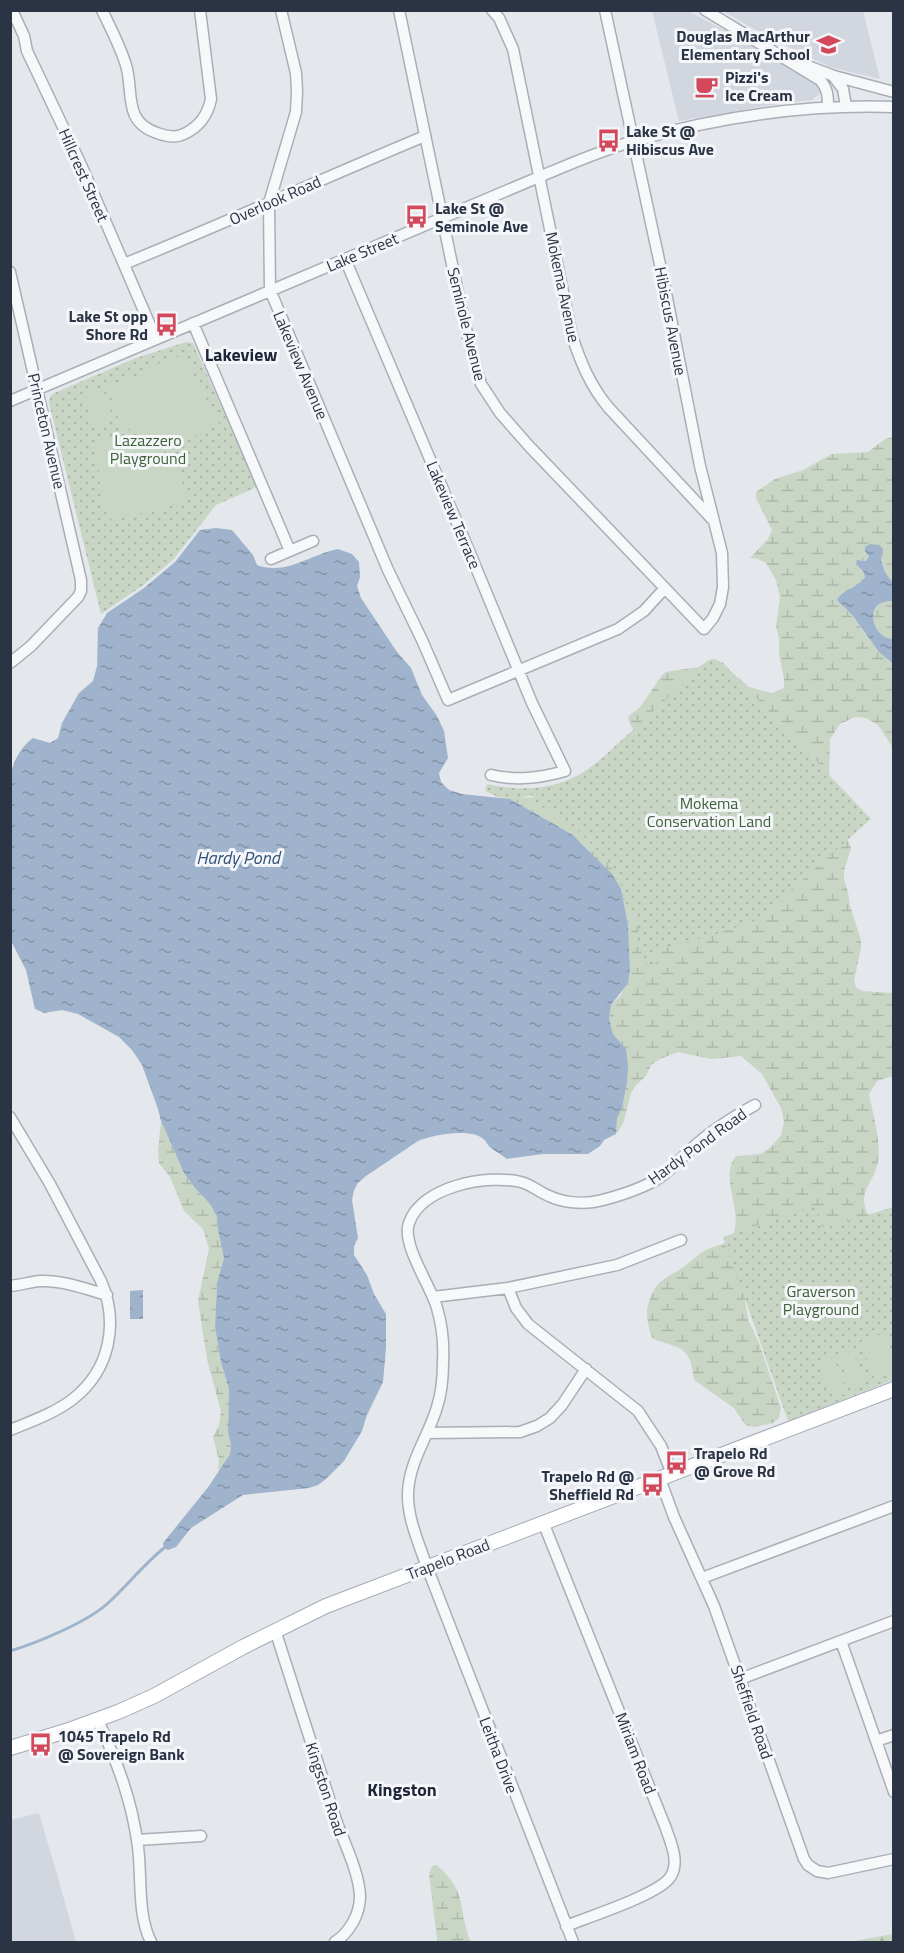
<svg xmlns="http://www.w3.org/2000/svg" width="904" height="1953" font-family="'Titillium Web',sans-serif">
	<style>
		.built { fill: #d2d6de }
		.forest { fill: url(#forest-firs) }
		.wetland { fill: url(#wetland-marsh) }
		.park { fill: url(#park-dots) }
		.pitch { fill: #c9d6c5 }
		.water { fill: url(#water-ripples) }
		.lines { fill: none; stroke-linecap: round; stroke-linejoin: round }
		.stream { stroke: #9fb4cc; stroke-width: 3 }
		.minor-casing { stroke: #a9aeb7; stroke-width: 13 }
		.major-casing { stroke: #a3abb8; stroke-width: 16 }
		.minor { stroke: #f7f8fa; stroke-width: 10 }
		.major { stroke: #fff; stroke-width: 14 }
		.labels { text-anchor: middle; dominant-baseline: central; stroke-width: 6; stroke-linejoin: round; paint-order: stroke }
		.poi-label { font-size: 16px; font-weight: bold; fill: #2b3445; stroke: #f4f6f9; text-anchor: start }
		.street-label { font-size: 16px; fill: #2b3445; stroke: #f4f6f9 }
		.park-label { font-size: 16px; fill: #3f6138; stroke: #f4f6f9 }
		.neighbourhood-label { font-size: 18px; font-weight: bold; fill: #1d2536; stroke: #f4f6f9 }
		.water-label { font-size: 18px; font-style: italic; fill: #34527a; stroke: #f4f6f9 }
	</style>
	<defs>
		<pattern id="forest-firs" width="22" height="20" patternUnits="userSpaceOnUse" patternTransform="scale(1.5)"><rect width="22" height="20" fill="#c9d6c5"/><path d="M5 1l3.5 6h-7zM16 11l3.5 6h-7z" fill="#adb8ab"/></pattern>
		<pattern id="wetland-marsh" width="20" height="14" patternUnits="userSpaceOnUse" patternTransform="scale(1.5)"><rect width="20" height="14" fill="#c9d6c5"/><path d="M1 5h8M5 5V1M11 12h8M15 12V8" fill="none" stroke="#adb8ab"/></pattern>
		<pattern id="park-dots" width="8" height="8" patternUnits="userSpaceOnUse" patternTransform="scale(1.5)"><rect width="8" height="8" fill="#c9d6c5"/><path d="M2 2h.1M6 6h.1" fill="none" stroke="#adb8ab" stroke-width="1.8" stroke-linecap="round"/></pattern>
		<pattern id="water-ripples" width="26" height="14" patternUnits="userSpaceOnUse" patternTransform="scale(1.5)"><rect width="26" height="14" fill="#9fb4cc"/><path d="M2 4q2-2 4 0t4 0M15 11q2-2 4 0t4 0" fill="none" stroke="#8293a7"/></pattern>
	</defs>
	<rect width="100%" height="100%" fill="#e4e7ec"/>
	<path class="built" d="M 652,11 L 689,11 L 818,83 L 820,87 L 820,93 L 812,100 L 764,106 L 679,121 Z
		M 723,11 L 863,11 L 880,79 L 830,67 L 768,37 Z
		M 39,1813 L 58,1878 L 76,1942 L 11,1942 L 11,1820 Z"/>
	<path class="forest" d="M 893,1934 L 893,1942 L 849,1942 Z"/>
	<path class="wetland" d="M 893,437 L 893,583 L 885,572 L 881,560 L 869,556 L 866,561 L 857,560 L 859,567 L 863,571 L 865,577 L 861,584 L 851,587 L 841,604 C 861,623 871,648 893,664 L 893,748 L 878,725 L 866,718 L 855,717 L 840,724 L 830,739 L 829,782 L 844,831 L 851,848 L 844,871 L 844,879 L 848,892 L 850,906 L 861,940 L 861,948 L 854,981 L 856,987 L 862,991 L 893,993 L 893,1076 L 877,1081 L 869,1094 C 873,1115 881,1140 878,1161 C 875,1183 856,1191 868,1215 L 750,1286 L 745,1302 L 749,1322 L 759,1343 L 781,1408 L 779,1418 L 773,1423 L 756,1427 L 748,1426 L 744,1423 L 734,1408 L 694,1380 C 693,1374 692,1366 690,1360 C 684,1344 665,1345 652,1338 C 647,1322 644,1310 652,1294 C 654,1291 656,1286 659,1283 C 666,1277 675,1273 682,1268 C 691,1262 699,1253 708,1249 C 715,1246 728,1244 732,1237 C 745,1211 718,1179 736,1156 L 761,1154 L 771,1147 L 781,1135 L 784,1122 L 781,1108 L 762,1074 L 741,1056 L 711,1059 L 678,1052 L 660,1059 L 651,1065 L 646,1076 L 636,1085 L 631,1093 L 623,1124 L 616,1134 L 617,1119 L 622,1108 L 627,1083 L 626,1049 L 613,1034 L 609,1018 L 611,1005 L 621,995 L 630,969 L 628,924 L 621,889 L 586,847 L 573,835 L 510,799 L 548,796 L 646,749 L 630,724 L 628,717 L 641,706 L 662,675 L 666,672 L 698,667 L 706,663 L 739,678 L 749,687 L 772,693 L 784,688 L 784,679 L 779,654 L 779,639 L 776,626 L 780,597 L 776,580 L 766,563 L 758,559 L 750,558 L 768,539 L 772,530 L 756,498 L 756,492 L 775,479 L 803,470 L 832,454 L 868,452 L 885,439 Z
		M 884,601 L 893,601 L 893,639 C 874,637 863,612 884,601 Z
		M 161,1121 L 184,1173 L 195,1188 L 210,1204 L 217,1217 L 218,1230 L 222,1243 L 224,1258 L 217,1283 L 215,1327 L 221,1362 L 229,1389 L 228,1433 L 231,1445 L 230,1454 L 218,1472 L 219,1460 L 213,1437 L 219,1425 L 221,1412 L 207,1359 L 198,1301 L 209,1249 L 203,1229 L 184,1211 L 170,1177 L 159,1163 L 158,1151 Z
		M 436,1865 C 469,1891 457,1910 471,1942 L 436,1942 L 437,1939 L 429,1874 L 432,1866 Z"/>
	<path class="park" d="M 186,342 L 193,343 L 257,487 L 216,505 L 173,560 L 142,586 L 101,614 L 49,403 L 50,397 L 54,393 L 136,358 Z
		M 711,659 L 715,659 L 723,663 L 871,819 L 757,920 L 713,935 L 655,951 L 656,978 L 635,942 C 639,937 640,922 635,917 C 633,915 629,914 626,912 L 624,903 L 625,889 L 619,883 L 611,865 L 579,831 L 561,822 L 547,809 L 534,804 L 524,803 L 533,797 L 532,795 L 515,800 L 498,797 L 485,791 L 487,784 C 521,792 559,790 588,769 C 601,760 612,749 623,739 C 641,722 659,706 677,690 C 688,680 699,665 711,659 Z
		M 817,1205 L 822,1229 L 893,1207 L 893,1380 L 788,1421 L 723,1237 Z"/>
	<path class="pitch" d="M 172,356 L 184,358 L 220,425 C 197,435 171,448 146,438 C 137,434 129,429 120,424 L 107,385 L 133,378 Z
		M 102,388 L 114,420 L 94,427 L 83,394 Z
		M 122,436 C 160,442 177,463 188,499 L 184,503 L 113,520 L 108,517 L 100,485 L 96,440 Z
		M 885,1333 L 893,1354 L 893,1371 L 874,1378 L 860,1342 Z
		M 853,1351 L 864,1381 L 850,1386 L 838,1356 Z
		M 829,1354 L 831,1359 L 834,1358 L 845,1388 L 843,1389 L 844,1394 L 837,1397 L 835,1392 L 831,1394 L 819,1364 L 823,1362 L 821,1357 Z"/>
	<path class="water" d="M 216,528 L 232,530 L 253,555 L 257,565 C 286,576 311,554 338,549 L 352,554 L 359,562 L 360,577 L 357,586 L 361,598 L 397,652 L 411,668 L 422,695 L 437,716 L 444,731 L 448,758 L 439,773 L 441,782 L 449,790 L 462,794 L 510,799 L 573,835 L 612,874 L 621,889 L 628,924 L 630,969 L 628,983 L 611,1005 L 609,1018 L 613,1034 L 626,1049 L 628,1064 L 627,1083 L 622,1108 L 617,1119 L 616,1134 L 604,1140 L 600,1146 L 588,1154 L 543,1154 L 507,1159 C 502,1155 496,1152 491,1148 C 487,1145 486,1140 482,1138 C 469,1128 432,1135 418,1141 L 366,1176 L 358,1183 L 354,1190 L 352,1200 L 358,1238 L 354,1246 L 354,1255 L 367,1275 L 374,1294 L 386,1314 L 386,1348 L 383,1382 L 367,1415 L 362,1431 L 344,1461 L 326,1479 L 318,1485 L 309,1488 L 243,1495 L 191,1528 L 176,1547 L 168,1550 L 164,1548 L 163,1543 L 209,1486 L 230,1454 L 231,1445 L 228,1433 L 229,1389 L 221,1362 L 215,1327 L 217,1283 L 224,1258 L 218,1230 L 217,1217 L 210,1204 L 195,1188 L 184,1173 L 161,1121 L 158,1109 L 142,1065 L 132,1050 L 119,1037 L 78,1014 L 62,1010 L 44,1013 L 35,1009 L 26,970 L 11,941 L 11,772 C 15,758 22,746 33,738 L 50,743 L 58,738 L 62,723 L 79,693 L 93,681 L 97,666 L 98,628 L 107,613 L 144,588 L 175,562 L 200,530 Z
		M 870,544 L 879,545 L 883,549 L 881,560 L 885,572 L 893,583 L 893,601 C 863,599 870,637 893,639 L 893,664 L 879,652 L 852,615 L 837,600 C 844,588 858,588 865,577 L 863,571 L 856,564 L 857,560 L 866,561 L 869,556 L 865,551 L 865,547 Z
		M 143,1290 L 143,1319 L 130,1319 L 130,1291 Z"/>
	<g class="lines">
		<path class="stream" d="M 10,1651 C 37,1643 87,1622 107,1604 C 127,1586 143,1565 164,1548"/>
		<defs>
			<path id="minor" d="M 12,10 L 24,36 L 27,51 L 82,167 L 156,339
				M 102,10 C 110,27 119,44 125,62 C 135,89 121,121 157,133 C 165,136 176,138 184,134 C 199,127 208,114 211,99 L 200,10
				M 281,10 L 296,73 L 297,91 L 296,112 L 269,203 L 270,290 L 388,570 L 422,640 L 448,700 L 618,629 L 644,611 L 665,588
				M 399,10 L 458,293 L 469,342 L 481,384 L 500,413 L 529,446 L 704,629 L 713,618 L 720,604 L 723,587 L 722,553 L 700,466 L 664,283 L 605,10
				M 492,10 L 499,18 L 513,49 L 572,336 C 581,363 590,385 608,407 L 712,519
				M 705,10 L 820,80 C 828,89 828,96 828,107
				M 805,65 L 834,76 L 894,92
				M 834,77 L 843,89 L 846,106
				M 345,259 L 472,558 L 532,703 L 565,771 C 540,778 517,781 491,775
				M 124,264 C 225,223 324,178 425,136
				M 10,272 L 81,580 L 81,591 L 78,597 L 31,646 L 10,663
				M 193,323 L 290,551
				M 10,401 L 539,177 C 570,164 602,150 634,141 C 718,117 806,104 894,107
				M 271,559 L 313,541
				M 10,1117 L 50,1184 L 101,1281 C 119,1323 110,1370 73,1399 C 55,1413 32,1421 10,1430
				M 10,1286 C 20,1285 30,1282 40,1281 C 62,1280 86,1289 107,1295
				M 508,1288 L 516,1308 L 528,1324 L 638,1411 L 661,1446 L 672,1474
				M 433,1297 L 508,1288 L 617,1265 L 681,1240
				M 427,1433 L 520,1432 L 537,1426 L 550,1418 L 562,1405 L 586,1369
				M 660,1479 L 674,1517 L 714,1606 L 804,1859 L 808,1865 L 817,1871 L 828,1873 L 894,1859
				M 543,1522 L 665,1826 C 670,1841 680,1861 671,1876 C 661,1894 588,1917 566,1926
				M 702,1578 L 894,1506
				M 275,1630 C 295,1693 315,1755 335,1817 C 343,1841 359,1871 360,1896 C 360,1914 350,1932 335,1942
				M 841,1641 L 894,1792
				M 740,1679 L 894,1621
				M 98,1720 C 117,1762 132,1800 138,1847 C 142,1877 137,1914 151,1942
				M 876,1741 L 894,1735
				M 137,1840 L 201,1836
				M 573,1942 L 427,1567 C 418,1541 404,1511 409,1483 C 413,1456 430,1432 437,1407 C 442,1392 443,1377 443,1362 C 444,1344 442,1325 437,1308 C 431,1286 401,1244 409,1223 C 422,1186 487,1174 521,1182 C 532,1185 539,1192 549,1196 C 562,1202 579,1204 593,1202 C 610,1199 638,1190 654,1181 C 667,1174 677,1162 688,1152 C 708,1133 731,1118 755,1105"/>
			<path id="major" d="M 10,1748 L 66,1731 L 118,1712 L 154,1696 L 243,1647 L 326,1606 L 894,1389"/>
		</defs>
		<use href="#minor" class="minor-casing"/>
		<use href="#major" class="major-casing"/>
		<use href="#minor" class="minor"/>
		<use href="#major" class="major"/>
	</g>
	<defs>
		<symbol id="school-bare" viewBox="-9 -9 18 18"><path d="M0-5L7-2L0 1L-7-2ZM-4 1L0 2.5L4 1V4Q0 6-4 4Z" fill="#d1495b" stroke="#f4f6f9" stroke-width="2.5" paint-order="stroke"/></symbol>
		<symbol id="cafe-bare" viewBox="-9 -9 18 18"><path d="M-5.5-4.5H6V0H3Q3 3.5 0 3.5H-2.5Q-5.5 3.5-5.5 0ZM3-3.2v2h1.7v-2ZM-6 4.5H4V6H-6Z" fill="#d1495b" stroke="#f4f6f9" stroke-width="2.5" paint-order="stroke"/></symbol>
		<symbol id="bus-bare" viewBox="-9 -9 18 18"><path d="M-5-6H5V4H4V6H2V4H-2V6H-4V4H-5ZM-3.5-4V0h7V-4ZM-3.5 1.2v1.5H-2V1.2ZM2 1.2v1.5H3.5V1.2Z" fill="#d1495b" stroke="#f4f6f9" stroke-width="2.5" paint-order="stroke"/></symbol>
	</defs>
	<g fill-rule="evenodd">
		<use href="#school-bare" x="812" y="28" width="33" height="33"/>
		<use href="#cafe-bare" x="690" y="70" width="33" height="33"/>
		<use href="#bus-bare" x="592" y="124" width="33" height="33"/>
		<use href="#bus-bare" x="400" y="200" width="33" height="33"/>
		<use href="#bus-bare" x="150" y="308" width="33" height="33"/>
		<use href="#bus-bare" x="660" y="1446" width="33" height="33"/>
		<use href="#bus-bare" x="636" y="1468" width="33" height="33"/>
		<use href="#bus-bare" x="24" y="1728" width="33" height="33"/>
	</g>
	<g class="labels">
		<g class="poi-label">
			<text x="810" y="36" text-anchor="end">Douglas MacArthur<tspan x="810" dy="18">Elementary School</tspan></text>
			<text x="725" y="77">Pizzi's<tspan x="725" dy="18">Ice Cream</tspan></text>
			<text x="626" y="131">Lake St @<tspan x="626" dy="18">Hibiscus Ave</tspan></text>
			<text x="435" y="208">Lake St @<tspan x="435" dy="18">Seminole Ave</tspan></text>
			<text x="148" y="316" text-anchor="end">Lake St opp<tspan x="148" dy="18">Shore Rd</tspan></text>
			<text x="694" y="1453">Trapelo Rd<tspan x="694" dy="18">@ Grove Rd</tspan></text>
			<text x="634" y="1476" text-anchor="end">Trapelo Rd @<tspan x="634" dy="18">Sheffield Rd</tspan></text>
			<text x="58" y="1736">1045 Trapelo Rd<tspan x="58" dy="18">@ Sovereign Bank</tspan></text>
		</g>
		<g class="street-label">
			<text transform="translate(84 175) rotate(66)">Hillcrest Street</text>
			<text transform="translate(275 200) rotate(-24)">Overlook Road</text>
			<text transform="translate(362 252) rotate(-23)">Lake Street</text>
			<text transform="translate(563 287) rotate(78)">Mokema Avenue</text>
			<text transform="translate(671 321) rotate(79)">Hibiscus Avenue</text>
			<text transform="translate(467 324) rotate(76)">Seminole Avenue</text>
			<text transform="translate(301 365) rotate(67)">Lakeview Avenue</text>
			<text transform="translate(47 431) rotate(77)">Princeton Avenue</text>
			<text transform="translate(454 515) rotate(67)">Lakeview Terrace</text>
			<text transform="translate(697 1146) rotate(-36)">Hardy Pond Road</text>
			<text transform="translate(448 1559) rotate(-21)">Trapelo Road</text>
			<text transform="translate(752 1712) rotate(71)">Sheffield Road</text>
			<text transform="translate(636 1753) rotate(69)">Miriam Road</text>
			<text transform="translate(499 1755) rotate(69)">Leitha Drive</text>
			<text transform="translate(326 1789) rotate(72)">Kingston Road</text>
		</g>
		<g class="park-label">
			<text x="148" y="440">Lazazzero<tspan x="148" dy="18">Playground</tspan></text>
			<text x="709" y="803">Mokema<tspan x="709" dy="18">Conservation Land</tspan></text>
			<text x="821" y="1291">Graverson<tspan x="821" dy="18">Playground</tspan></text>
		</g>
		<g class="neighbourhood-label">
			<text x="241" y="354">Lakeview</text>
			<text x="402" y="1789">Kingston</text>
		</g>
		<g class="water-label">
			<text x="238" y="857">Hardy Pond</text>
		</g>
	</g>
	<rect width="904" height="1953" fill="none" stroke="#2b3445" stroke-width="24"/>
</svg>
